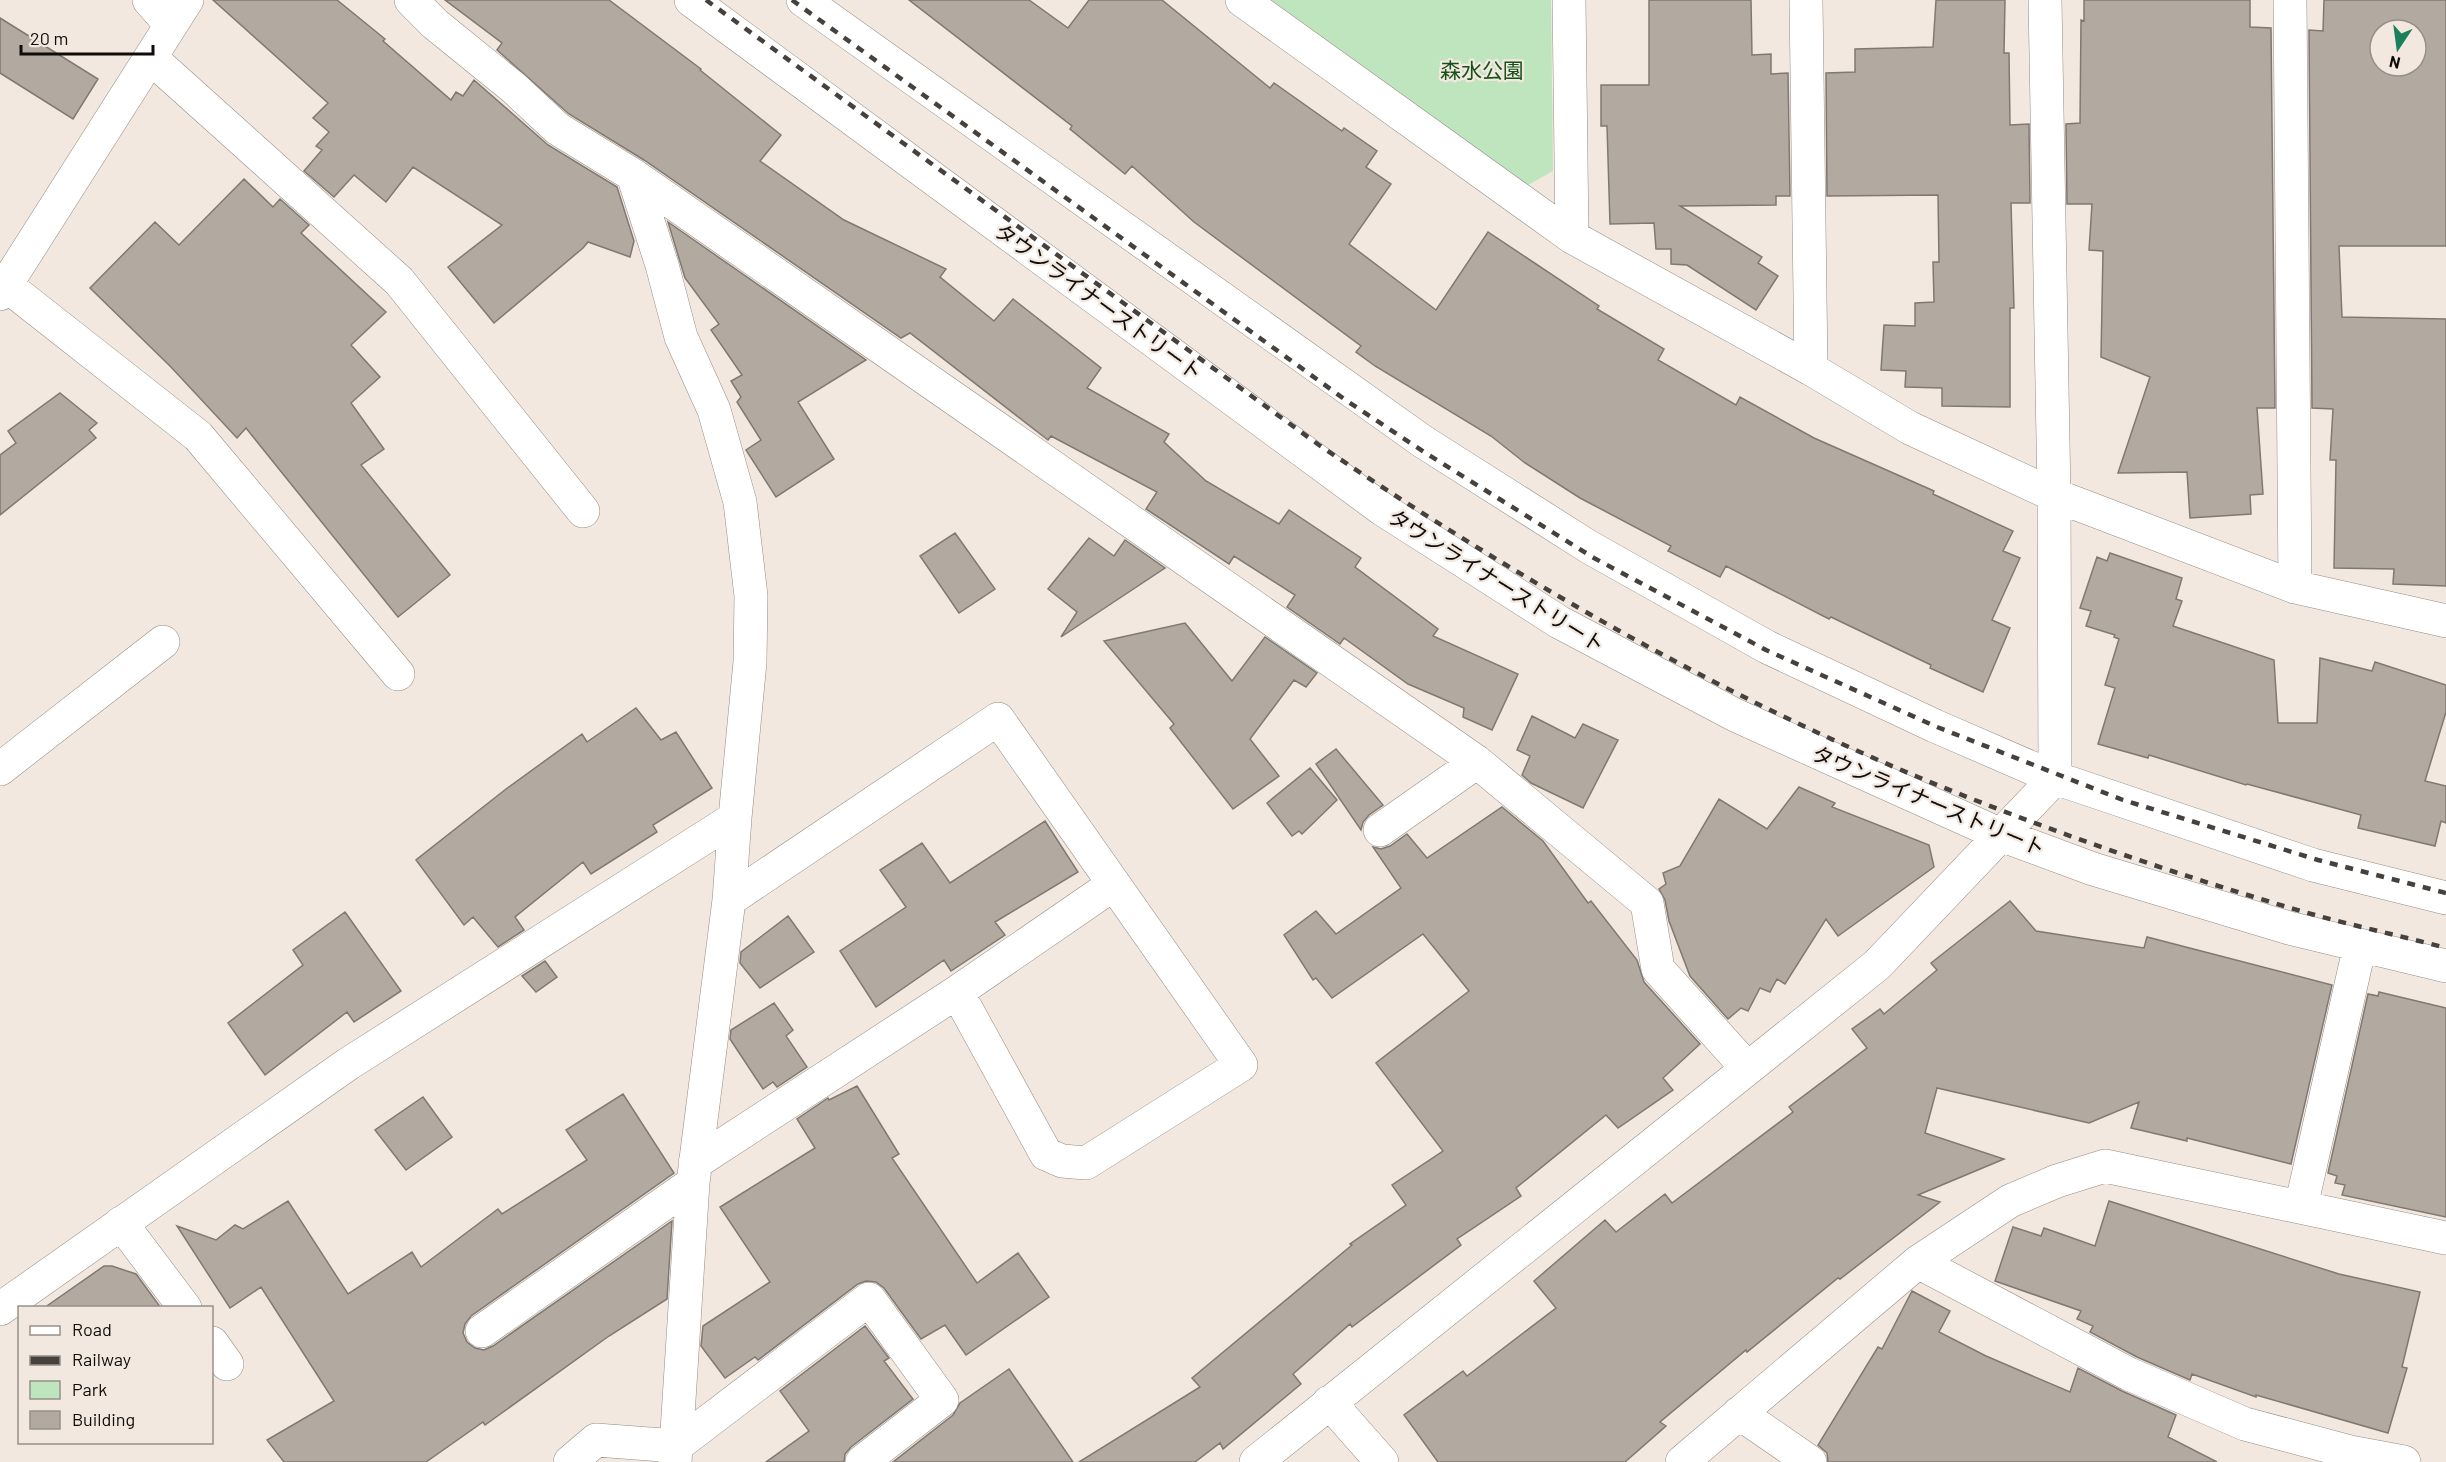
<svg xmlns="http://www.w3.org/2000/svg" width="2446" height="1462" font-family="Barlow,'Noto Sans JP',sans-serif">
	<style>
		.green { fill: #bfe5be }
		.building { fill: #b2a9a1; stroke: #817971; stroke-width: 1.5; fill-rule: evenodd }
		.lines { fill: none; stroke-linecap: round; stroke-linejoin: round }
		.minor-casing { stroke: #948c84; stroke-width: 34 }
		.minor { stroke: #fff; stroke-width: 33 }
		.rail { stroke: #46413d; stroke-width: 4.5; stroke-dasharray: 8 8; stroke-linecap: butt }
		.labels { text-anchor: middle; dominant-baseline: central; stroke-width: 4.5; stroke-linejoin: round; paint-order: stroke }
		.park-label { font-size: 21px; fill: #145218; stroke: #f2e8df }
		.street-label { font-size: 21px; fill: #0f0c09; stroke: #f2e8df }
	</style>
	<rect width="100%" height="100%" fill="#f2e8df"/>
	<path class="green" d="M 1266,0 L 1551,0 L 1553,171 L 1528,185 Z"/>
	<path class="building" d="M 213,0 L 337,0 L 385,39 L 383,41 L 451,100 L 456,92 L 463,96 L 474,80 L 548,145 L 617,187 L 634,241 L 630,257 L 588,242 L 583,248 L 494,323 L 448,267 L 502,225 L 413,167 L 386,202 L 354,175 L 334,197 L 304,171 L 322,150 L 316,146 L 329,132 L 313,118 L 328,103 Z
		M 445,0 L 609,0 L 701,69 L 700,70 L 781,135 L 760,161 L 844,220 L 946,269 L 940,277 L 994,321 L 1013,299 L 1101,368 L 1087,388 L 1169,434 L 1164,442 L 1206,481 L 1279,524 L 1289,510 L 1361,558 L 1355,567 L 1438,629 L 1433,636 L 1518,674 L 1492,730 L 1463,717 L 1464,708 L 1408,684 L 1344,638 L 1340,644 L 1287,607 L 1295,595 L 1234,556 L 1229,564 L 1146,509 L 1157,492 L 1051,436 L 1048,440 L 910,333 L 901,338 L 644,160 L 569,114 L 497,50 L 502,43 Z
		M 909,0 L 1029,0 L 1068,28 L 1089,0 L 1162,0 L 1270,88 L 1274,83 L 1342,131 L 1344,128 L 1377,151 L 1366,167 L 1391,184 L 1349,244 L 1436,310 L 1488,232 L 1599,306 L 1597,309 L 1664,349 L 1658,360 L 1736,405 L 1740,397 L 1814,438 L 1934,491 L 1933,494 L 2013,531 L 2003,551 L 2020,558 L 1992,620 L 2010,628 L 1983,692 L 1930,668 L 1931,665 L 1831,617 L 1829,619 L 1726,566 L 1720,577 L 1668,551 L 1671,546 L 1580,498 L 1525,463 L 1491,436 L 1375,366 L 1356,352 L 1361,346 L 1194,222 L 1132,166 L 1125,174 L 1070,129 L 1072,126 Z
		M 1649,0 L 1751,0 L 1752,55 L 1771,54 L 1771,74 L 1788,73 L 1790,196 L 1776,196 L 1776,205 L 1680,206 L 1762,257 L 1758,263 L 1778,276 L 1756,310 L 1687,265 L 1671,264 L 1671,249 L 1656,249 L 1654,223 L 1610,224 L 1607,126 L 1601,126 L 1601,85 L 1649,85 Z
		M 1936,0 L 2005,0 L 2004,53 L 2009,53 L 2010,125 L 2029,124 L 2030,203 L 2011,203 L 2014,308 L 2010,308 L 2010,407 L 1942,406 L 1942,388 L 1905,387 L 1906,371 L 1881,370 L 1884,325 L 1915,326 L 1915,303 L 1934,302 L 1933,262 L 1939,262 L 1938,195 L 1827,196 L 1826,73 L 1855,72 L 1855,49 L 1933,47 Z
		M 2084,0 L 2250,0 L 2250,27 L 2271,28 L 2275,408 L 2257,408 L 2263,494 L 2250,495 L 2251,514 L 2190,518 L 2187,472 L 2118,473 L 2150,377 L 2101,357 L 2103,251 L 2089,250 L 2092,204 L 2067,204 L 2066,124 L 2080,123 L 2081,20 L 2084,21 Z
		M 2324,0 L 2446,0 L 2446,246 L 2339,246 L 2342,317 L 2446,319 L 2446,586 L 2393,584 L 2394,569 L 2334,568 L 2336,460 L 2330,460 L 2333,409 L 2312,408 L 2309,30 L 2323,31 ZM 2380,30 L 2416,30 L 2416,66 L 2380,66 Z
		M 0,18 L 98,79 L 73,119 L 0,73 Z
		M 244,179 L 273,207 L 280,199 L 309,225 L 301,233 L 386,312 L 351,345 L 380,377 L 351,403 L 384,449 L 361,465 L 450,575 L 398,617 L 246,428 L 237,438 L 170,366 L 90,288 L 155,222 L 179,245 Z
		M 668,222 L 866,360 L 798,402 L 834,459 L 776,497 L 746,450 L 761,440 L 737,402 L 741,397 L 731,381 L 742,375 L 711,330 L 719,324 L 685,278 Z
		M 60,393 L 97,423 L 89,430 L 96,438 L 0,515 L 0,455 L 16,443 L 8,431 Z
		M 955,533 L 995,589 L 959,613 L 920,556 Z
		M 1089,538 L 1114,556 L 1125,540 L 1165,568 L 1061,637 L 1077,612 L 1048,589 Z
		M 2110,553 L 2182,578 L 2176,599 L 2182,601 L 2173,626 L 2274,660 L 2278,723 L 2317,723 L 2320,658 L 2372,671 L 2375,662 L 2446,685 L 2446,712 L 2425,781 L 2446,786 L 2446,823 L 2441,821 L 2435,846 L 2358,828 L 2361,815 L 2247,784 L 2246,785 L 2149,755 L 2148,758 L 2098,744 L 2115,688 L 2105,685 L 2119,639 L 2114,637 L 2115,635 L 2086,626 L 2091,611 L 2080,608 L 2097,557 L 2107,561 Z
		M 1185,623 L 1232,681 L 1265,637 L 1317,673 L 1306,687 L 1294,680 L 1250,739 L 1279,776 L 1233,809 L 1170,728 L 1174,724 L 1104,641 Z
		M 636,708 L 661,740 L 676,732 L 712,788 L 653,825 L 657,832 L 591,874 L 583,862 L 515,917 L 524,930 L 498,947 L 473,917 L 464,925 L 416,860 L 506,789 L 582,734 L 587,742 Z
		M 1532,716 L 1575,738 L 1583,724 L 1618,740 L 1583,808 L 1531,783 L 1522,775 L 1530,756 L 1517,750 Z
		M 1336,749 L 1383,805 L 1369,815 L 1363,822 L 1361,830 L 1316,764 Z
		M 1310,768 L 1337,800 L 1302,834 L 1299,831 L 1292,836 L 1267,803 Z
		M 1799,787 L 1835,803 L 1832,807 L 1929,845 L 1934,867 L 1838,936 L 1826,919 L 1785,984 L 1777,979 L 1770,992 L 1760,988 L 1748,1011 L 1741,1008 L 1728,1019 L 1690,976 L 1669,921 L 1665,900 L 1659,889 L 1666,884 L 1663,873 L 1680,866 L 1719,799 L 1767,829 Z
		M 1502,807 L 1543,841 L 1588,903 L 1591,901 L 1637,960 L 1644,982 L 1700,1044 L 1663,1078 L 1673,1090 L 1618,1128 L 1606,1115 L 1516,1188 L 1521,1196 L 1457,1239 L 1461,1245 L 1352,1327 L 1350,1324 L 1293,1374 L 1301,1384 L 1223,1449 L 1220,1443 L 1195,1462 L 1079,1462 L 1200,1387 L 1192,1378 L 1352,1245 L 1350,1244 L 1406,1205 L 1392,1185 L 1443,1151 L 1376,1063 L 1469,991 L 1423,934 L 1332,998 L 1316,978 L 1313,980 L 1284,935 L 1316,911 L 1336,934 L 1401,888 L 1373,847 L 1381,849 L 1390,846 L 1407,834 L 1427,858 Z
		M 1045,821 L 1078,872 L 995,922 L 1005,935 L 951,971 L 944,960 L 876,1007 L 840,951 L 906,907 L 880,870 L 922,843 L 950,883 Z
		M 2010,901 L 2036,931 L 2144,948 L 2147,937 L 2332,985 L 2291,1164 L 2187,1138 L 2187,1141 L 2131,1128 L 2139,1102 L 2089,1123 L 1937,1088 L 1925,1133 L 2004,1159 L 1918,1195 L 1940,1202 L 1840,1279 L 1838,1278 L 1747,1352 L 1746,1350 L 1660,1422 L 1666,1426 L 1625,1462 L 1438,1462 L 1404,1415 L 1463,1371 L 1467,1376 L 1556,1308 L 1534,1281 L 1605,1220 L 1616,1232 L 1665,1194 L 1672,1203 L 1793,1112 L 1789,1107 L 1867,1048 L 1852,1029 L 1880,1009 L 1884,1014 L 1937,970 L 1931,963 Z
		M 345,912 L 401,991 L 354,1022 L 347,1012 L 265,1075 L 228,1023 L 303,965 L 293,950 Z
		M 788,916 L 814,952 L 760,988 L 740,963 L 741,952 Z
		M 545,961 L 557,977 L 536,992 L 522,976 Z
		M 2379,992 L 2446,1008 L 2446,1217 L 2342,1195 L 2345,1185 L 2335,1183 L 2337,1176 L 2328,1173 L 2368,994 L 2378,996 Z
		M 774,1003 L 793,1030 L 786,1036 L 807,1067 L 777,1087 L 773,1082 L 763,1089 L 730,1039 L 731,1030 Z
		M 857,1086 L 899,1154 L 892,1158 L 977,1283 L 1018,1253 L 1049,1297 L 966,1355 L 945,1325 L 921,1339 L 884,1288 L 876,1282 L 866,1281 L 858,1284 L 758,1360 L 755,1357 L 725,1378 L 701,1346 L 703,1326 L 770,1282 L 720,1207 L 815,1148 L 797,1119 L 828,1098 L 829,1100 Z
		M 623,1094 L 674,1173 L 471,1316 L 465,1324 L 463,1333 L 467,1342 L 475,1348 L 484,1350 L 493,1346 L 672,1221 L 667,1299 L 609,1336 L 485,1425 L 483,1422 L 426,1462 L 284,1462 L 267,1440 L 334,1401 L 261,1287 L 230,1308 L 177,1226 L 216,1240 L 235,1225 L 243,1229 L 288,1201 L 348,1294 L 412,1252 L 421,1267 L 498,1209 L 502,1214 L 587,1160 L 566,1130 Z
		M 423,1097 L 452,1137 L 406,1170 L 375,1130 Z
		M 2109,1201 L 2339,1274 L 2420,1292 L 2402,1367 L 2407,1368 L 2388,1433 L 2256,1395 L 2256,1397 L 2192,1374 L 2190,1380 L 2137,1357 L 2090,1332 L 2093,1326 L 2077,1319 L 2081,1311 L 1995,1281 L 2013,1227 L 2041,1236 L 2044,1228 L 2095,1246 Z
		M 104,1266 L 112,1266 L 136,1274 L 161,1308 L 44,1308 Z
		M 1912,1291 L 1950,1311 L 1939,1332 L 1986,1356 L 2070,1392 L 2078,1368 L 2122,1391 L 2176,1415 L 2168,1437 L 2217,1462 L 1828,1462 L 1827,1453 L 1818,1445 L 1878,1347 L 1882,1349 Z
		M 865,1326 L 889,1358 L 884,1361 L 913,1399 L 851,1447 L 845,1454 L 844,1462 L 766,1462 L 809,1431 L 780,1391 Z
		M 1009,1369 L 1073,1462 L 893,1462 L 953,1415 L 960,1403 Z"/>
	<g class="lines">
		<defs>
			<path id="minor" d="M 149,0 L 171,25
				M 411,0 L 435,24 L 514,88 L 558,129 L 633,175 L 1477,762 L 1647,903 L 1658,969 L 1747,1068
				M 691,0 L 1382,509 L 1559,622 L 1735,715 L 2001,835 L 2093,869 L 2289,928 L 2446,966
				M 803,0 L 1422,441 L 1589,547 L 1767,647 L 1935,726 L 2055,778 L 2313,865 L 2446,898
				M 1242,0 L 1572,237 L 1811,369 L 1910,428 L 2054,495 L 2295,587 L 2446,621
				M 1569,0 L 1572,237
				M 1806,0 L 1811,369
				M 2290,0 L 2295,587
				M 151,58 L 399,281 L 583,511
				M 633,175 L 662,265 L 681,337 L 714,410 L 740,502 L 751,596 L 750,662 L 735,818 L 729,900 L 693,1183 L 675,1462
				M 6,285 L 198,436 L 398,674
				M 0,294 L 187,0
				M 0,769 L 163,642
				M 1380,830 L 1477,762
				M 729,900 L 998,719 L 1241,1065 L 1086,1163 L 1062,1161 L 1046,1154 L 957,992
				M 695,1163 L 957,992 L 1114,884
				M 2301,1207 L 2360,945
				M 121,1223 L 185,1308
				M 1918,1262 L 2129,1374 L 2245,1424 L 2350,1452 L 2404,1462
				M 0,1309 L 348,1064 L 735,818
				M 482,1331 L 693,1183
				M 212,1343 L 227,1364
				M 1329,1402 L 1382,1462
				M 1739,1413 L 1810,1462
				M 570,1462 L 596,1440 L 676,1446 L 869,1299 L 942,1400 L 862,1462
				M 1256,1462 L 1877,965 L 2055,778 L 2054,495 L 2045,0
				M 1682,1462 L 1918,1262 L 2010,1201 L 2057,1181 L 2105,1166 L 2446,1238"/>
		</defs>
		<use href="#minor" class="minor-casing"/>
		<use href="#minor" class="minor"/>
		<path class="rail" d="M 706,0 L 1319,445 C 1505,571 1711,691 1918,777 C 2043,829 2171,873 2301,911 C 2349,925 2398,935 2446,948
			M 792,0 L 1347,401 L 1424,452 L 1594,558 L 1766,650 L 1937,727 L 2123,800 L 2318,860 L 2446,893"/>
	</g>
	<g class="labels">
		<g class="park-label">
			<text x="1482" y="69">森水公園</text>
		</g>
		<g class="street-label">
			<text transform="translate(1099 301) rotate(36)">タウンライナーストリート</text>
			<text transform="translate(1497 580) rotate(32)">タウンライナーストリート</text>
			<text transform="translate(1929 800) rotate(23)">タウンライナーストリート</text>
		</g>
	</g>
	<rect x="18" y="1306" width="195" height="138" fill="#f2e8df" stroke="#979089" stroke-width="1.5"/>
	<rect x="30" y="1326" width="30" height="9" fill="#ffffff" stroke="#979089" stroke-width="1.5"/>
	<text x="72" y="1336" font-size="18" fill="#0f0c09">Road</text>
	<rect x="30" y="1356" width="30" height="9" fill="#46413d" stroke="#979089" stroke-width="1.5"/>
	<text x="72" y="1366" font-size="18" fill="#0f0c09">Railway</text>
	<rect x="30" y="1381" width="30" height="18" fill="#bfe5be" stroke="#979089" stroke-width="1.5"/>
	<text x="72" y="1396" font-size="18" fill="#0f0c09">Park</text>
	<rect x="30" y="1411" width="30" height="18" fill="#b2a9a1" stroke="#979089" stroke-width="1.5"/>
	<text x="72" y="1426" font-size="18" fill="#0f0c09">Building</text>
	<g transform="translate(2398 48) rotate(193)"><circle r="28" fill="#f2e8df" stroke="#979089" stroke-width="1.5"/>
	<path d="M0-4.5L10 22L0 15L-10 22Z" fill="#1a8059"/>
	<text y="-9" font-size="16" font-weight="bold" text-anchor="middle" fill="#0f0c09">N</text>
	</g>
	<path d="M21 45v9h132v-9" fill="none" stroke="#0f0c09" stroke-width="3"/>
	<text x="30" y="45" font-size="18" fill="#0f0c09" stroke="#f2e8df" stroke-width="4.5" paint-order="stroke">20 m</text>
</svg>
